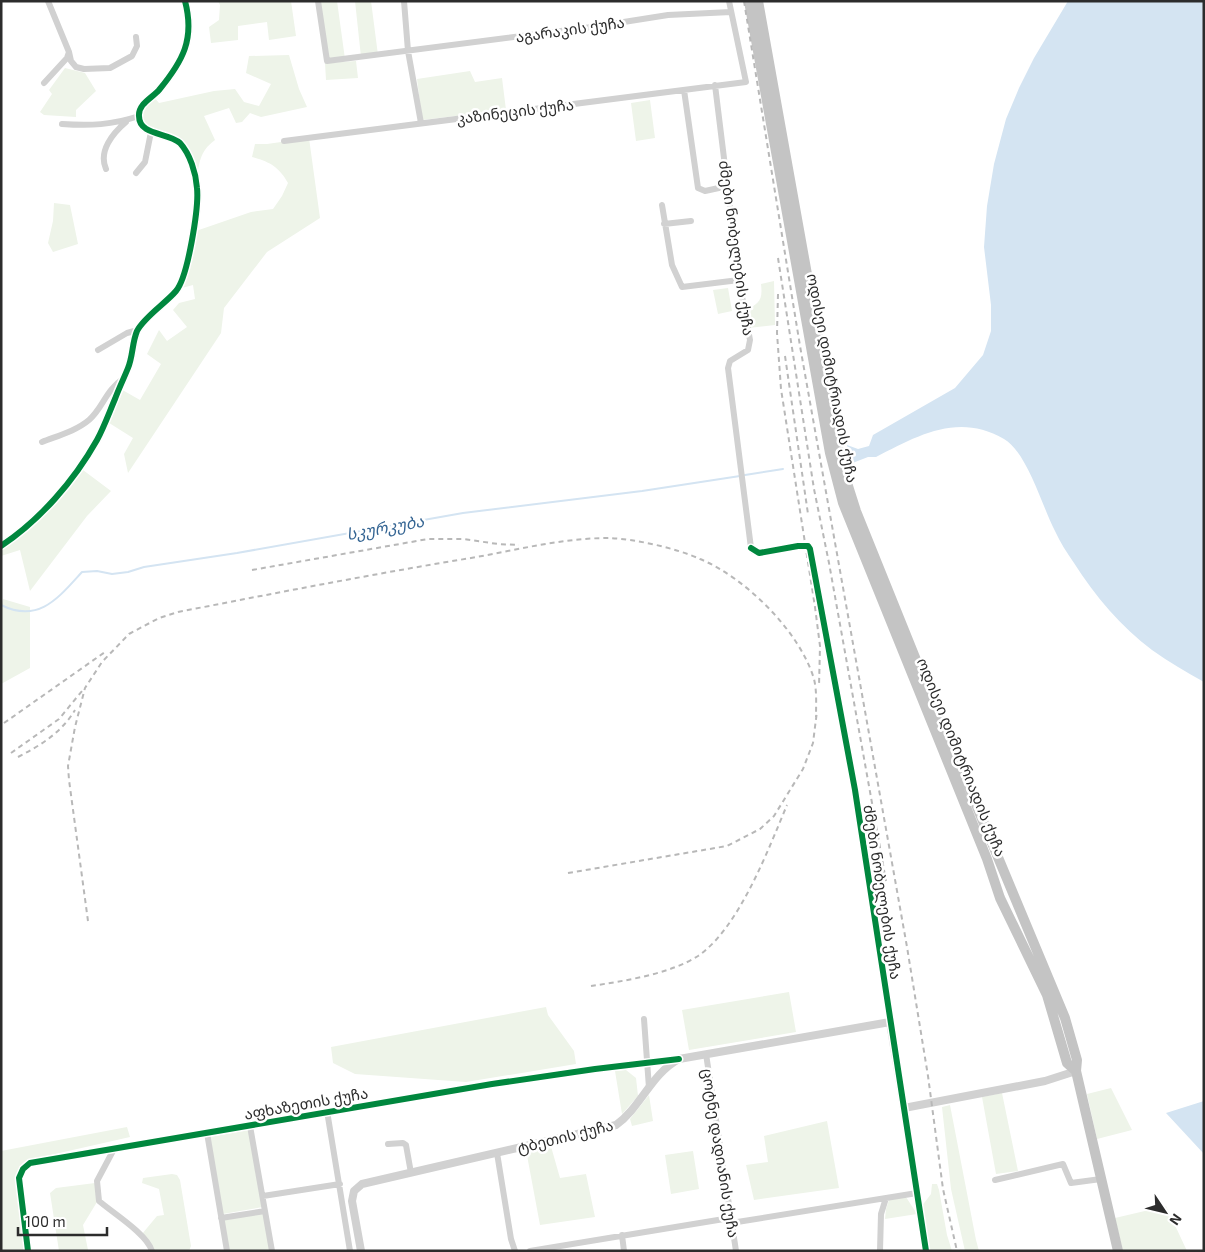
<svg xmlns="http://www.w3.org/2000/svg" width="1205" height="1252" font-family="'Exo 2','Noto Sans Georgian',sans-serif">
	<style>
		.green { fill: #eef4e9 }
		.water { fill: #d4e4f2 }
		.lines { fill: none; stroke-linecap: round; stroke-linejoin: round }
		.stream { stroke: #d4e4f2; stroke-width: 2 }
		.minor { stroke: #d1d1d1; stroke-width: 6 }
		.tertiary { stroke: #d1d1d1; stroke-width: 8 }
		.primary { stroke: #c4c4c4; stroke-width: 10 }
		.rail { stroke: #b8b8b8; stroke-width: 2; stroke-dasharray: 5 4; stroke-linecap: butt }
		.cycleway-casing { stroke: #fff; stroke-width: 9 }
		.cycleway { stroke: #00873e; stroke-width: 6 }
		.labels { text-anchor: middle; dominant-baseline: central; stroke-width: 5; stroke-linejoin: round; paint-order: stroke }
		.street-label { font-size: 15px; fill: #2c2c2c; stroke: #fff }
		.water-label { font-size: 16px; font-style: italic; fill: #356593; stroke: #fff }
	</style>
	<rect width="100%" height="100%" fill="#fff"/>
	<path class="green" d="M 218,1 L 291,1 L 296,36 L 269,40 L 267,22 L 238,26 L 238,40 L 211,43 L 209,27 L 219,20 L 220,5 Z
		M 318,1 L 337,1 L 345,59 L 327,61 Z
		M 355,1 L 371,1 L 378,55 L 361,57 Z
		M 289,55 L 299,89 L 307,107 L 261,117 L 250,113 L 242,122 L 236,123 L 229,108 L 204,116 L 215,140 C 199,152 200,162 196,181 L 179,142 L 146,130 L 140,109 L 153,96 L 159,103 L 214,91 L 235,89 L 244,102 L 259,106 L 271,84 L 246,73 L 249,56 Z
		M 356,61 L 358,78 L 326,80 L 325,63 Z
		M 65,68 L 85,73 L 96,91 L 76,110 L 76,117 L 44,115 L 40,112 L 52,94 L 49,90 Z
		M 470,71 L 475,82 L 502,78 L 506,110 L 422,120 L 417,79 Z
		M 650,100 L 655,138 L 636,141 L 631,103 Z
		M 309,138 L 320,218 L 267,252 L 224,308 L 221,333 L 128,473 L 124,454 L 133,438 L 106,421 L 119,388 L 140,400 L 161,364 L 147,354 L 159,330 L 167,341 L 187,327 L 173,310 L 179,303 L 195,299 L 193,285 L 182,288 L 193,232 L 251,212 L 273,209 L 282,196 L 288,183 C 279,167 270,162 252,157 L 255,144 L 267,144 Z
		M 54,203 L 70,205 L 78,244 L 53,252 L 48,243 L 53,221 Z
		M 774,281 L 775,325 L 748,328 L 745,311 C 759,303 763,301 761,284 Z
		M 728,288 L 732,311 L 718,314 L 713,290 Z
		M 79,467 L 111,491 L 87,516 L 30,591 L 20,550 L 1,556 L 1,546 L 16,536 Z
		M 3,599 L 30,607 L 30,668 L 1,684 L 1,608 Z
		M 789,992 L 796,1032 L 689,1050 L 682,1010 Z
		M 546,1007 L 548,1015 L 574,1051 L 576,1064 L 466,1082 L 355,1074 L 333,1063 L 331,1047 Z
		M 626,1070 L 636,1078 L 638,1096 L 622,1114 L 615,1071 Z
		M 1111,1088 L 1132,1130 L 1097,1139 L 1087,1094 Z
		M 1002,1093 L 1018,1171 L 996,1174 L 982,1097 Z
		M 649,1095 L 653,1121 L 632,1126 L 630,1119 Z
		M 950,1105 L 976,1240 L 979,1251 L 965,1251 L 951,1189 L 942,1107 Z
		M 827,1121 L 839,1188 L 754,1200 L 746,1165 L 768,1162 L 764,1136 Z
		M 127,1127 L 130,1137 L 33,1159 C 23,1165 19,1169 16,1181 L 26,1251 L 1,1251 L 1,1151 Z
		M 249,1130 L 263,1207 L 223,1214 L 210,1137 Z
		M 550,1143 L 560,1178 L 586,1174 L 595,1217 L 540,1225 L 526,1150 Z
		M 693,1151 L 699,1189 L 671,1194 L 665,1155 Z
		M 172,1174 L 177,1175 L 180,1180 L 191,1246 L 189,1251 L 153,1251 L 142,1234 L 157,1216 L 164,1215 L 159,1189 L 142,1183 L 143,1178 Z
		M 95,1183 L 97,1202 L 83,1225 L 88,1250 L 90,1251 L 59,1251 L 50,1193 L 56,1188 Z
		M 932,1184 L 937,1184 L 939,1190 L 947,1235 L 952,1251 L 928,1251 L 921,1207 L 931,1194 Z
		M 906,1197 L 917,1214 L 885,1219 L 886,1209 L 889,1200 Z
		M 1166,1206 L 1187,1251 L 1123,1251 L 1115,1218 Z
		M 264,1212 L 270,1251 L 229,1251 L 223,1219 Z"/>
	<path class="water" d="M 1068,1 L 1204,1 L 1204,682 C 1186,672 1169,662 1152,650 C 1121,627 1095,596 1074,563 C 1067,553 1060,542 1055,531 C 1042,506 1027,452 1004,439 C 958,412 917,436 876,457 L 868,457 L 850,464 L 847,445 L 858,449 L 869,446 L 873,435 L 955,388 L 983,355 L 991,331 L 991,305 L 984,247 L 987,206 L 994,164 L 1006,119 L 1019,88 L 1034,58 Z
		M 1204,1101 L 1204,1154 L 1166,1113 Z"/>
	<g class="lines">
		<path class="stream" d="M 745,475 L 783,469
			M 1,605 C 39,624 59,597 82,572 L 97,571 L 112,574 L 128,572 L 144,567 L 237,553 L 463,513 L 642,491 L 740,476"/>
		<path class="minor" d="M 318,1 L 327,61 L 592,27 L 668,15 L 731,12
			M 404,1 L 408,51 L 421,123
			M 69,52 L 71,61 L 76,67 L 84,69 L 110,68 L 132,56 L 137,46 L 136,37
			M 44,83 L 67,58 L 69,52 L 48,1
			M 715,85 L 739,280 L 750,340 L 748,350 L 730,361 L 728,368 L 751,548 L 753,551
			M 684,90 L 698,188 L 705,191 L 728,186
			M 62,124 C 90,126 112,125 139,116
			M 284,141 L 746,82 L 729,1
			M 106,169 C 98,151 113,133 126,122
			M 136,173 L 145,162 L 151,132
			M 662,205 L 672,265 L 682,287 L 739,280
			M 664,224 L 691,221
			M 98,350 L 127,333 L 138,330
			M 42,442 C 57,436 76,431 89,420 C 103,408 105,391 124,378
			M 751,548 L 759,553 L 798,546 L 808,546 L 810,549 L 855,790 L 890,1022
			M 644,1019 L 649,1088
			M 706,1054 L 736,1251
			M 904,1108 L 926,1251
			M 327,1111 L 350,1251
			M 250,1126 L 272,1251
			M 207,1133 L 227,1251
			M 388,1144 L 403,1143 L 406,1145 L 411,1173
			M 114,1149 L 97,1181 L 99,1201 C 113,1213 147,1234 152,1251
			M 497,1153 L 511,1239 L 515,1251
			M 995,1180 L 1063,1164 L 1071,1183 L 1101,1179
			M 263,1196 L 340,1184
			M 221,1218 L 265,1211
			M 731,1223 L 917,1193
			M 622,1235 L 624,1251
			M 28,1251 L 19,1178 L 23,1169 L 30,1163 L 492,1084 L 595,1069 L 678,1059
			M 530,1251 L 730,1218
			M 880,1251 L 881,1214 L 886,1198"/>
		<path class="tertiary" d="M 1,546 C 40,520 74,481 97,440 C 104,427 109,413 115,399 C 119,388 124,378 128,368 C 133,356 132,343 137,331 C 144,317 166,303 176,291 C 188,277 199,207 197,188 C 196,173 190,154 180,143 C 168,132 139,136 139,116 C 138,104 152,98 159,90 C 183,61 195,39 185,1
			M 361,1251 L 352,1201 L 354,1191 L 362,1184 L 616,1125 C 641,1107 651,1074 679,1059 L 890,1022 L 904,1108 L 1045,1081 L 1076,1071"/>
		<path class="primary" d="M 749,1 L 830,453 L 843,503 L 987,859 L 1000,898 L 1047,995 L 1067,1063 L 1076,1071
			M 758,1 L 841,464 L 856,511 L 927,687 L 1065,1018 L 1077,1060 L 1076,1071 L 1118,1251"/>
		<path class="rail" d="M 744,1 L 800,346 L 907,947 L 928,1076 L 943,1189 L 957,1251
			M 778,258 L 814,489 L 829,563 L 886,881
			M 778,294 L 777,333 L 781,389 L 815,607 L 820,646 L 819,686
			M 785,356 L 808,514
			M 252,570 L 428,539 L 463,539 L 498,544 L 519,545
			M 4,723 L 105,652
			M 11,753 L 59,719 L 82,691
			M 18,757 C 41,745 61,733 75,710
			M 568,873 L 727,846 L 760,829 L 774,816 L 803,769 L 813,743 L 817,711
			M 88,921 L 69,780 L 68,766 L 75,727 L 85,688 L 102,662 L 129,634 L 159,618 L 178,612 C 276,593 373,574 471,558 C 517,550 562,538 609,538 C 635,539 676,548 700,559 C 746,578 800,632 814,679 C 817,691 816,705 816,717
			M 591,986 C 624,981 670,974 698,956 C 739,928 768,850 787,805"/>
		<defs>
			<path id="cycleway" d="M 1,546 C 40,520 74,481 97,440 C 104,427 109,413 115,399 C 119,388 124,378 128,368 C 133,356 132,343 137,331 C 144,317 166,303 176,291 C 188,277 199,207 197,188 C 196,173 190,154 180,143 C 168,132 139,136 139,116 C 138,104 152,98 159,90 C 183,61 195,39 185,1
				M 751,548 L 759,553 L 798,546 L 808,546 L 810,549 L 855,790 L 926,1251
				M 28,1251 L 19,1178 L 23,1169 L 30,1163 L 492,1084 L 595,1069 L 679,1059"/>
		</defs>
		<use href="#cycleway" class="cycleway-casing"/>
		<use href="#cycleway" class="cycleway"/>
	</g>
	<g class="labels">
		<g class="street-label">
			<text transform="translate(570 29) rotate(-8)">აგარაკის ქუჩა</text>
			<text transform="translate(515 111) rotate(-7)">კაზინეცის ქუჩა</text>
			<text transform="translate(737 248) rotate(82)">ძმები ნობელების ქუჩა</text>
			<text transform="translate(833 378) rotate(79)">ოდისეი დიმიტრიადის ქუჩა</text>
			<text transform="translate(962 757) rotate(68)">ოდისეი დიმიტრიადის ქუჩა</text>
			<text transform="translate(883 892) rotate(81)">ძმები ნობელების ქუჩა</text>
			<text transform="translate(306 1103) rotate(-10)">აფხაზეთის ქუჩა</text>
			<text transform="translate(565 1136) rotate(-14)">ტბეთის ქუჩა</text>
			<text transform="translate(721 1153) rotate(81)">ცოტნე დადიანის ქუჩა</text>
		</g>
		<g class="water-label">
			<text transform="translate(385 527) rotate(-10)">სკურკუბა</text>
		</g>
	</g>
	<rect width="1205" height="1252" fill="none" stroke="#2c2c2c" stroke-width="5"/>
	<g transform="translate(1165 1212) rotate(125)" stroke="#ffffff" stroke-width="4" paint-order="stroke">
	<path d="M0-4L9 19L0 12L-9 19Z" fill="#2c2c2c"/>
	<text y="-8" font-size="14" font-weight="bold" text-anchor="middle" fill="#2c2c2c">N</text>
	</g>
	<path d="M18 1227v8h89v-8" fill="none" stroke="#2c2c2c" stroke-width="2.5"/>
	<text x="25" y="1227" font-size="15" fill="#2c2c2c" stroke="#ffffff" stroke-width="4" paint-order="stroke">100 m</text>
</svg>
